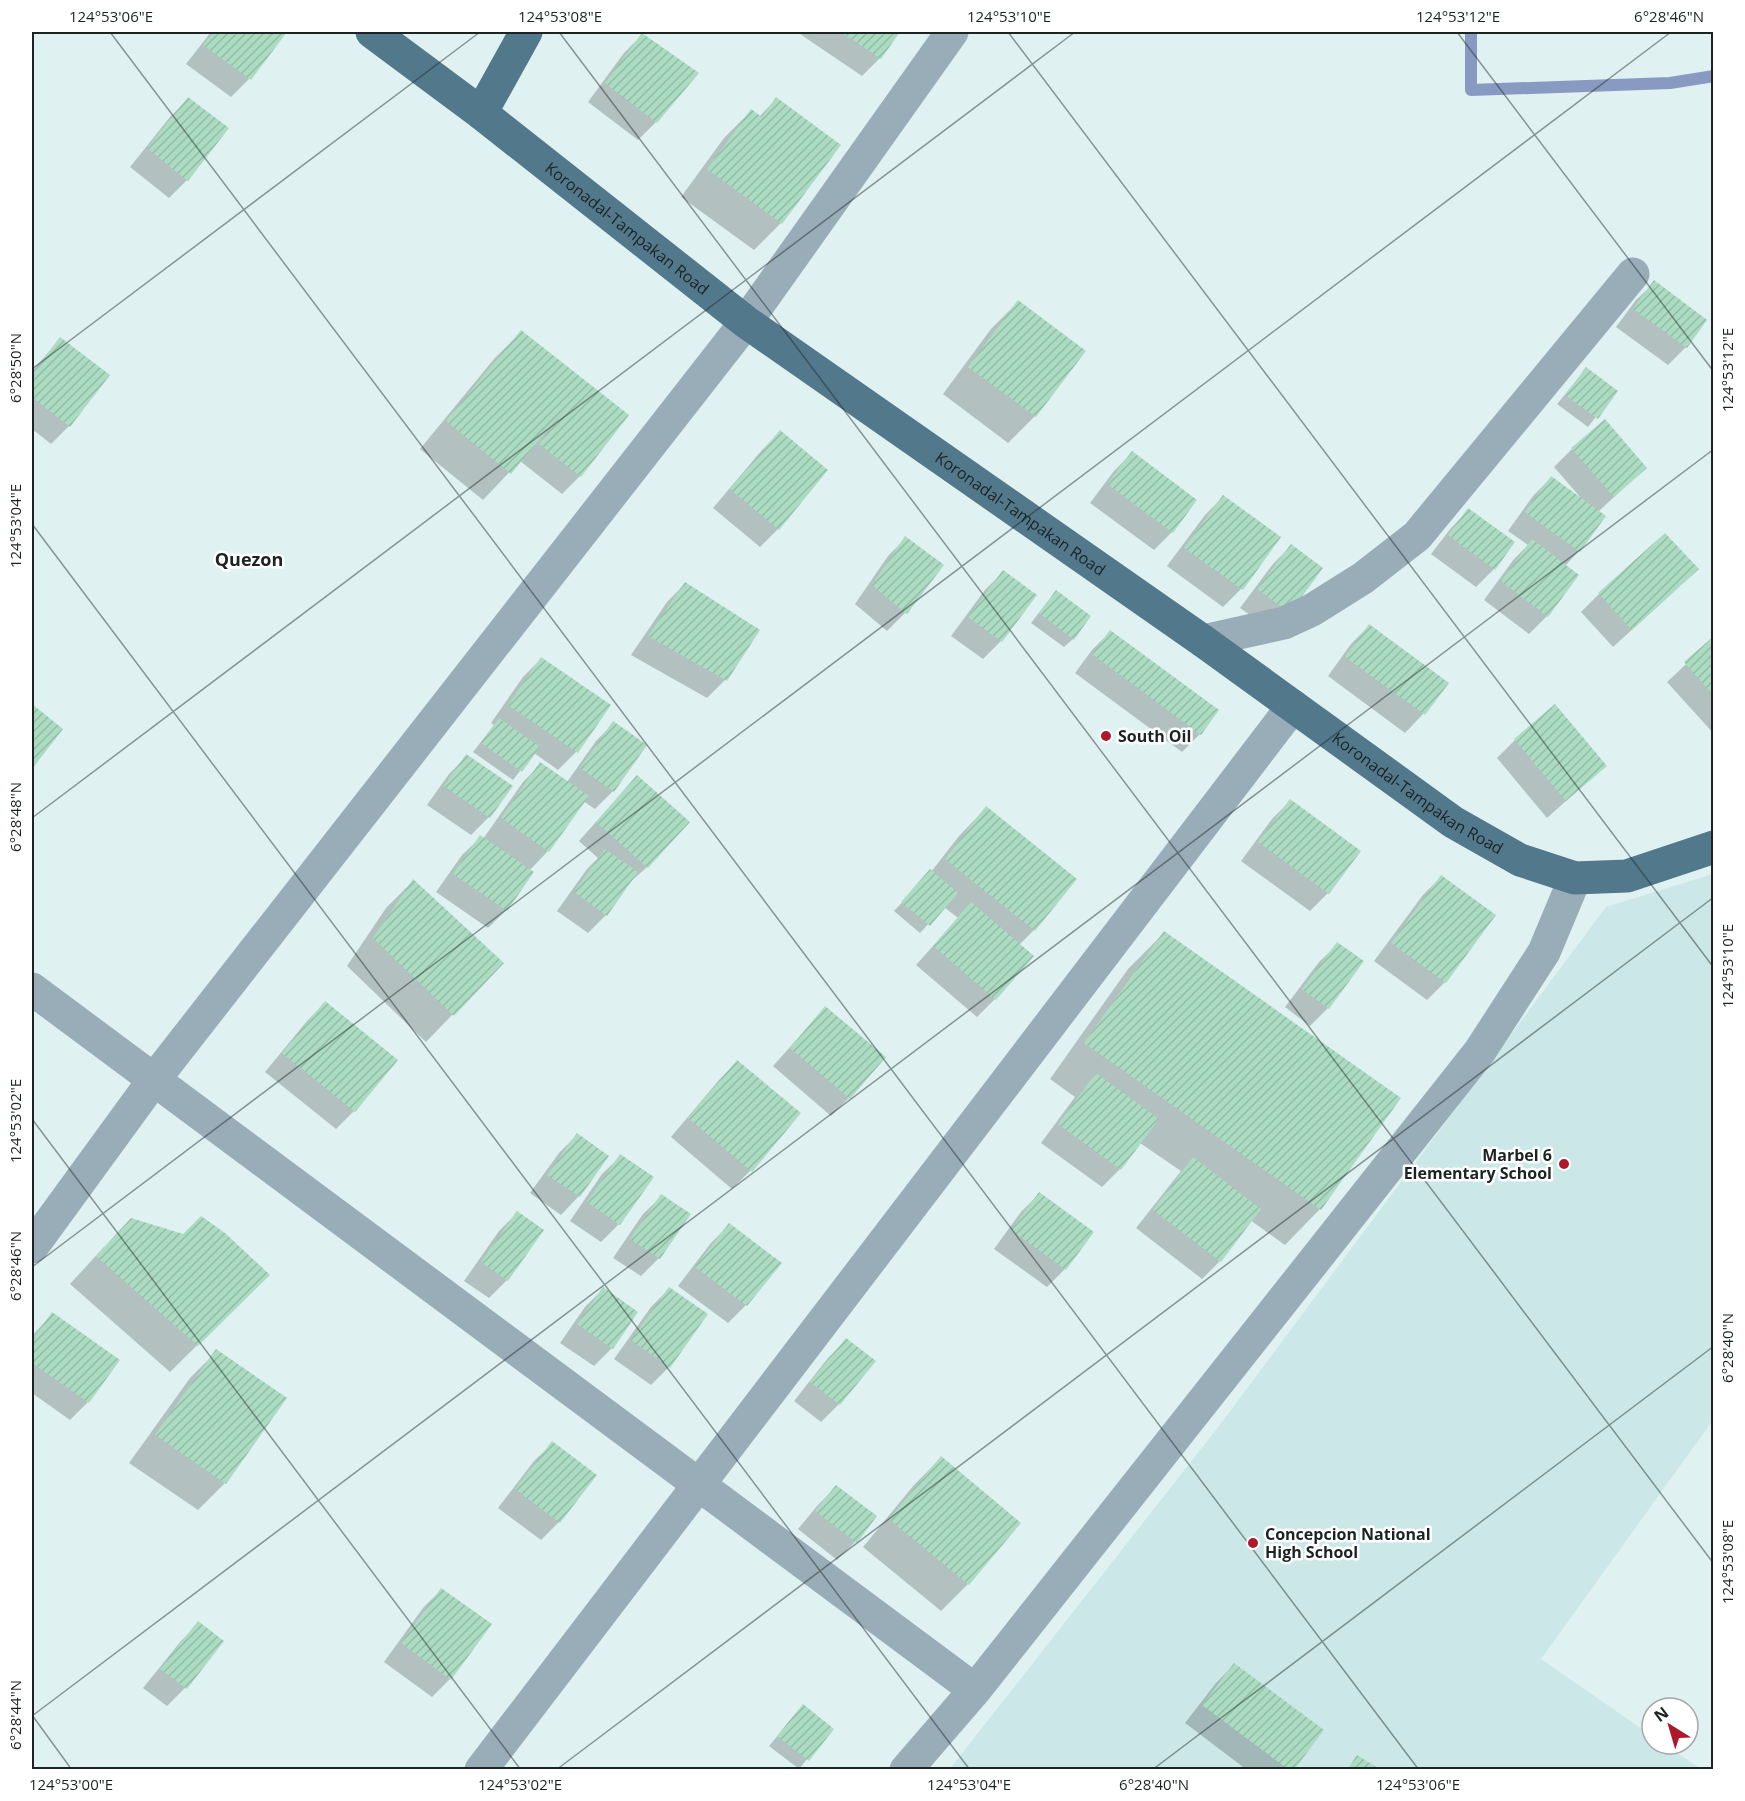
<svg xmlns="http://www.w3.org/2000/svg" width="1745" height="1801" font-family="'Open Sans',sans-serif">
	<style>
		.built { fill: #cbe7e7 }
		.shadow { fill: #0003 }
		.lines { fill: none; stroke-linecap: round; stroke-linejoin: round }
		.stream { stroke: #889ac1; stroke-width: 12 }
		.building { fill: url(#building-hatch) }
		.minor { stroke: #99adb8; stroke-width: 33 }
		.major { stroke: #52788c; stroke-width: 33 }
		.ticks { fill: none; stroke: #1c2323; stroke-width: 1.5; stroke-opacity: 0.45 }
		.poi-dot { fill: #ad192a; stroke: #fff; stroke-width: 2 }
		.labels { text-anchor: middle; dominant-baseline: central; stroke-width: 5; stroke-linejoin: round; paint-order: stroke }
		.street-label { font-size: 16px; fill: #1c2323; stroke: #fff }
		.poi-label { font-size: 16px; font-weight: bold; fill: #1c2323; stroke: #fff; text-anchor: start }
		.neighbourhood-label { font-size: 18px; font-weight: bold; fill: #1c2323; stroke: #fff }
		.neatline { fill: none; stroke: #1c2323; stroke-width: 2 }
		.ticks-label { font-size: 15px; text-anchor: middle; fill: #1c2323 }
	</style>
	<defs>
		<pattern id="building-hatch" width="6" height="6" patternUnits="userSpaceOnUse" patternTransform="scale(1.5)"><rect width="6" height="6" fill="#abdcc2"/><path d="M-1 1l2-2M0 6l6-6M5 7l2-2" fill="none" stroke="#93bca6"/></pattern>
	</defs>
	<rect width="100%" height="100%" fill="#dff1f1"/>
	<path class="built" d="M 1713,874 L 1713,1420 L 1541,1659 L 1652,1736 L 1652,1744 L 1664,1744 L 1701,1769 L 949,1770 L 1219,1426 L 1606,907 Z"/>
	<path class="shadow" d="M 211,32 L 285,32 L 249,79 L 231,97 L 186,64 Z
		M 797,32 L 898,32 L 880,58 L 862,76 Z
		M 642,35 L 656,122 L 638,140 L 588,102 L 624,53 Z
		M 188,99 L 187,180 L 169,198 L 130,167 L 170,117 Z
		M 776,99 L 839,145 L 781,223 L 754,250 L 681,197 L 724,138 L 751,111 L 759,117 Z
		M 1655,282 L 1705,320 L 1686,347 L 1668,365 L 1616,327 L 1636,300 Z
		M 1018,302 L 1035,416 L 1008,443 L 943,394 L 991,329 Z
		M 521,332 L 585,384 L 580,476 L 562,494 L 520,461 L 483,500 L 420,449 L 494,359 Z
		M 60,339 L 69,426 L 51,444 L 32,429 L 32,371 Z
		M 1586,369 L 1616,391 L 1588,427 L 1557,404 Z
		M 780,432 L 826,470 L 778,529 L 760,547 L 713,508 L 762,450 Z
		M 1572,449 L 1645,468 L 1598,512 L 1579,551 L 1565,566 L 1547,616 L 1529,634 L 1484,600 L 1514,559 L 1528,545 L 1508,531 L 1533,496 L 1551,478 L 1581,498 L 1554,467 Z
		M 1132,453 L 1172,532 L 1154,550 L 1090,503 L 1114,471 Z
		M 1223,497 L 1279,538 L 1241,589 L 1223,607 L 1167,566 L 1205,515 Z
		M 1469,510 L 1494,569 L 1476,587 L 1431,554 L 1451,528 Z
		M 906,538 L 942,565 L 905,613 L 887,631 L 855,604 L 888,556 Z
		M 1291,546 L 1321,568 L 1271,630 L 1240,608 L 1273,564 Z
		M 1003,572 L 1001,641 L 983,659 L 951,636 L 985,590 Z
		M 685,584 L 725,680 L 707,698 L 631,655 L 667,602 Z
		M 1679,587 L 1613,647 L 1581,612 L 1599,594 Z
		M 1048,601 L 1073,639 L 1064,647 L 1031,623 Z
		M 1369,626 L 1447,683 L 1423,714 L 1405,733 L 1328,676 L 1351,644 Z
		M 1110,632 L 1217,710 L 1200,734 L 1182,752 L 1075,673 L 1092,650 Z
		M 1714,638 L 1714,734 L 1667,682 Z
		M 541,659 L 609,706 L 576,752 L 558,770 L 534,753 L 513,780 L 473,752 L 494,725 L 491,723 L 523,677 Z
		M 32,706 L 61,729 L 32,766 Z
		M 614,723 L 613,791 L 595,809 L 583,801 L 548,851 L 529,871 L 506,910 L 488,928 L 436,892 L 462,855 L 481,837 L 483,839 L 523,782 L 541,764 L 567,782 L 596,741 Z
		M 1515,740 L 1605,766 L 1547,818 L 1497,758 Z
		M 467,756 L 511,786 L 489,817 L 471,835 L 427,805 L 449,774 Z
		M 619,796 L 688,822 L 647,867 L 628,884 L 606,915 L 588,933 L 557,911 L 587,869 L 598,858 L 579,841 Z
		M 1290,801 L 1359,851 L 1328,893 L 1310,911 L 1241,861 L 1272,819 Z
		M 986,808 L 1034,930 L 1019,945 L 995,999 L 977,1017 L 916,965 L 958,918 L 944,907 L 920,933 L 894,911 L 931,872 L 959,836 Z
		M 1441,877 L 1445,982 L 1427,1000 L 1374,961 L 1423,895 Z
		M 413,881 L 502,963 L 426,1042 L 347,966 L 386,908 Z
		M 1164,933 L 1320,1209 L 1285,1245 L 1250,1220 L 1220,1261 L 1202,1279 L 1136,1228 L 1181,1171 L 1140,1143 L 1120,1169 L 1102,1187 L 1041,1143 L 1075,1097 L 1050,1079 L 1128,969 Z
		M 1338,944 L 1328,1008 L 1310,1026 L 1285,1007 L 1319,962 Z
		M 325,1003 L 396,1060 L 354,1111 L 336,1129 L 265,1072 L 307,1021 Z
		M 825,1008 L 849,1098 L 831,1116 L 773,1066 Z
		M 737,1062 L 799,1113 L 750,1171 L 732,1189 L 671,1137 L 719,1080 Z
		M 577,1135 L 607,1156 L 579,1196 L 561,1215 L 530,1193 L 559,1153 Z
		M 621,1156 L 619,1224 L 601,1242 L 570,1221 L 602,1174 Z
		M 1039,1194 L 1092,1233 L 1065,1269 L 1047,1287 L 994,1249 L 1021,1212 Z
		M 662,1196 L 689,1214 L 659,1258 L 641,1276 L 613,1258 L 643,1214 Z
		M 517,1213 L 507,1280 L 489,1298 L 464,1281 L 499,1231 Z
		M 729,1225 L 746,1305 L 728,1323 L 678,1286 L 711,1243 Z
		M 183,1236 L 268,1275 L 170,1372 L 70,1284 L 104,1247 Z
		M 603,1289 L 636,1312 L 612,1348 L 594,1366 L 560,1343 L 585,1307 Z
		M 669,1289 L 705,1314 L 669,1367 L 651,1385 L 614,1359 L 651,1307 Z
		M 52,1314 L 88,1402 L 70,1420 L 32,1393 L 32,1336 Z
		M 846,1340 L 873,1361 L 839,1404 L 821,1422 L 794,1401 L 828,1358 Z
		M 217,1351 L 225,1483 L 198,1510 L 129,1463 L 190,1378 Z
		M 553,1443 L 595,1475 L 559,1522 L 541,1540 L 498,1508 L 534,1461 Z
		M 941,1458 L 968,1584 L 941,1611 L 863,1547 L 914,1485 Z
		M 836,1487 L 855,1542 L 837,1560 L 798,1529 L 818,1505 Z
		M 441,1590 L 450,1679 L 432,1697 L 384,1662 L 423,1608 Z
		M 199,1623 L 185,1688 L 167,1706 L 143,1688 L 181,1641 Z
		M 1234,1665 L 1292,1770 L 1247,1770 L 1185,1723 L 1216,1683 Z
		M 803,1706 L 832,1729 L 799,1769 L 769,1746 Z"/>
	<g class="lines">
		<path class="stream" d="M 1471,32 L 1471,90 L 1670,83 L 1714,76"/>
	</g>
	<path class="building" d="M 214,32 L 287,32 L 251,80 L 203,45 Z
		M 841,32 L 900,32 L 881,59 Z
		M 642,33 L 699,73 L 657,123 L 605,83 Z
		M 188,97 L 229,128 L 188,181 L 147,148 Z
		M 776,97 L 841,145 L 782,224 L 707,169 L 751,109 L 762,117 Z
		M 1654,280 L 1707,320 L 1687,348 L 1633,309 Z
		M 1018,300 L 1086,351 L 1036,417 L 968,367 Z
		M 521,330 L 629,415 L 581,477 L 539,444 L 569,404 L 511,474 L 446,421 Z
		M 60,337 L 110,375 L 70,427 L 32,397 L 32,374 Z
		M 1586,367 L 1618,391 L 1598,419 L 1565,395 Z
		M 1605,419 L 1647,468 L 1614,497 L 1571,448 Z
		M 780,430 L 828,470 L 779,530 L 730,489 Z
		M 1132,451 L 1197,500 L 1173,533 L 1107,484 Z
		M 1551,476 L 1606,516 L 1580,552 L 1525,512 Z
		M 1223,495 L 1281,537 L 1243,590 L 1184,548 Z
		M 1468,508 L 1515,542 L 1495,570 L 1448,535 Z
		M 1665,533 L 1699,569 L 1632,630 L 1598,593 Z
		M 905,536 L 944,565 L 907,614 L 872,585 Z
		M 1532,539 L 1579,575 L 1548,617 L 1501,581 Z
		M 1291,544 L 1323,568 L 1290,613 L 1257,589 Z
		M 1003,570 L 1037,595 L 1002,642 L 968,617 Z
		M 685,582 L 760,630 L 727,681 L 648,636 Z
		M 1056,590 L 1091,616 L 1074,640 L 1039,613 Z
		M 1369,624 L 1449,683 L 1425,715 L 1345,657 Z
		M 1110,630 L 1219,710 L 1201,735 L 1092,654 Z
		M 1714,636 L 1714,696 L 1684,662 Z
		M 541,657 L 611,705 L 578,753 L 508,705 Z
		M 32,704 L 63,729 L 32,769 Z
		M 1555,704 L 1607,766 L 1566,801 L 1514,739 Z
		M 499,718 L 540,747 L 522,772 L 481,743 Z
		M 613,721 L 647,745 L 614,792 L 580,768 Z
		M 466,754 L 513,786 L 490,818 L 444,786 Z
		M 540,762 L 589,796 L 549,852 L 501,818 Z
		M 637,775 L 690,822 L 648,868 L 596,822 Z
		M 1290,799 L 1361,851 L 1329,894 L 1258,842 Z
		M 986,806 L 1077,879 L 1035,931 L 945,859 Z
		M 480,835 L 534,872 L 507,911 L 453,874 Z
		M 605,849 L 638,872 L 607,916 L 574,892 Z
		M 930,869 L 958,893 L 930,926 L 901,902 Z
		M 1441,875 L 1496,915 L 1446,983 L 1391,943 Z
		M 413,879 L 504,963 L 454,1016 L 373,938 Z
		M 971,902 L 1034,956 L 996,1000 L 933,946 Z
		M 1164,931 L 1401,1098 L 1321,1210 L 1084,1043 Z
		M 1337,942 L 1364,961 L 1329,1009 L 1302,989 Z
		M 325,1001 L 398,1060 L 355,1112 L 282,1053 Z
		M 825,1006 L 886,1057 L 850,1099 L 790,1048 Z
		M 737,1060 L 801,1113 L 752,1172 L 688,1118 Z
		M 1096,1073 L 1159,1119 L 1121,1170 L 1058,1124 Z
		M 577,1133 L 609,1156 L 580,1197 L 547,1175 Z
		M 620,1154 L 654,1177 L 620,1225 L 587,1202 Z
		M 1193,1157 L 1261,1209 L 1221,1262 L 1153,1210 Z
		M 1039,1192 L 1094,1232 L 1066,1270 L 1011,1230 Z
		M 661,1194 L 691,1214 L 660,1259 L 630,1239 Z
		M 517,1211 L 544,1230 L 508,1281 L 481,1262 Z
		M 201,1216 L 225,1233 L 270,1275 L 198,1346 L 96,1256 L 131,1218 L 183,1234 Z
		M 729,1223 L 782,1263 L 747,1306 L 695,1267 Z
		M 603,1287 L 638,1312 L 613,1349 L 577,1324 Z
		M 669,1287 L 708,1314 L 670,1368 L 631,1340 Z
		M 52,1312 L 120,1360 L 89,1403 L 32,1363 L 32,1341 Z
		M 846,1338 L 876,1361 L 840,1405 L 810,1382 Z
		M 216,1349 L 287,1398 L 226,1484 L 155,1435 Z
		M 552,1441 L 597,1475 L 560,1523 L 515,1489 Z
		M 941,1456 L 1021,1523 L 969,1585 L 889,1519 Z
		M 836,1485 L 877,1516 L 857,1543 L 815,1511 Z
		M 441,1588 L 492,1624 L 451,1680 L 401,1643 Z
		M 198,1621 L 224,1641 L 187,1689 L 160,1669 Z
		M 1234,1663 L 1324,1730 L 1294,1770 L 1289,1770 L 1202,1705 Z
		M 803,1704 L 834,1729 L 809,1761 L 777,1736 Z
		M 1357,1755 L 1381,1770 L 1347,1770 Z"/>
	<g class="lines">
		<path class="minor" d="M 1203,641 L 1284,623 L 1312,610 L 1363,578 L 1417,536 L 1633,274
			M 32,989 L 975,1690
			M 32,1247 L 153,1081 L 746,322 L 952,32
			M 481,1770 L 1293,706
			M 906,1770 L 975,1690 L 1480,1051 L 1544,952 L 1575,878"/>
		<g class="major">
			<path id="s1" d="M 372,32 L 481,113 L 746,322 L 1203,641 L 1453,822 L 1520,860 L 1575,878 L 1627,876 L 1714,847"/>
			<path d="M 481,113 L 526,32"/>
		</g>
	</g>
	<path class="ticks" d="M 110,32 L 1419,1770M 559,32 L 1714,1564M 1008,32 L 1714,968M 1457,32 L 1714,372M 32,369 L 480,32M 32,524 L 970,1770M 32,818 L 1075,32M 32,1119 L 521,1770M 32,1267 L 1671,32M 32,1715 L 72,1770M 32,1716 L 1714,449M 556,1770 L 1714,897M 1152,1770 L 1714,1346"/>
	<g class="poi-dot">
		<circle cx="1106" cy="736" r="6"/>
		<circle cx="1564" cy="1164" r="6"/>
		<circle cx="1253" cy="1543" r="6"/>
	</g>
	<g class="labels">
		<g class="street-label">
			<text stroke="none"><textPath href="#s1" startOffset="322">Koronadal-Tampakan Road</textPath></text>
			<text stroke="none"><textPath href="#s1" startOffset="808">Koronadal-Tampakan Road</textPath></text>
			<text stroke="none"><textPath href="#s1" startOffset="1294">Koronadal-Tampakan Road</textPath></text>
		</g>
		<g class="poi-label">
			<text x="1118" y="736">South Oil</text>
			<text x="1552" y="1155" text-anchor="end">Marbel 6<tspan x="1552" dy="18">Elementary School</tspan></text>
			<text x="1265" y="1534">Concepcion National<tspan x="1265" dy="18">High School</tspan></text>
		</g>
		<g class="neighbourhood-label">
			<text x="249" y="559">Quezon</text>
		</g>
	</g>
	<rect width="1745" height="1801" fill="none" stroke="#ffffff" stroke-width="66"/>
	<g transform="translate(1670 1726) rotate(323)"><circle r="28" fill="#ffffff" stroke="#a4a7a7" stroke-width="1.5"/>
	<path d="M0-4.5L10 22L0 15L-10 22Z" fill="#ad192a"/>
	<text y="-9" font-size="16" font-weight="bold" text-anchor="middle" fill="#1c2323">N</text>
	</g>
	<rect x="33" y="33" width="1679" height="1735" class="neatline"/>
	<g class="ticks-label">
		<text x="111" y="22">124°53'06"E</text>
		<text x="560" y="22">124°53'08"E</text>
		<text x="1009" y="22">124°53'10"E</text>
		<text x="1458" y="22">124°53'12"E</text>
		<text x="1669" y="22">6°28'46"N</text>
		<text transform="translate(16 368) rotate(-90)" y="5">6°28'50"N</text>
		<text transform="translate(1728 370) rotate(-90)" y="5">124°53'12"E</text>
		<text transform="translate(16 526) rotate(-90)" y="5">124°53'04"E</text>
		<text transform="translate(16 817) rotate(-90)" y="5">6°28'48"N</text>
		<text transform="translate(1728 966) rotate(-90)" y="5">124°53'10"E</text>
		<text transform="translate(16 1121) rotate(-90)" y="5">124°53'02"E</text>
		<text transform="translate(16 1266) rotate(-90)" y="5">6°28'46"N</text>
		<text transform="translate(1728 1348) rotate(-90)" y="5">6°28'40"N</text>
		<text transform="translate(1728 1562) rotate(-90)" y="5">124°53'08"E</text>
		<text transform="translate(16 1715) rotate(-90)" y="5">6°28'44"N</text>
		<text x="71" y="1790">124°53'00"E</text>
		<text x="520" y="1790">124°53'02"E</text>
		<text x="969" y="1790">124°53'04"E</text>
		<text x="1154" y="1790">6°28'40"N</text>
		<text x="1418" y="1790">124°53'06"E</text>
	</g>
</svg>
